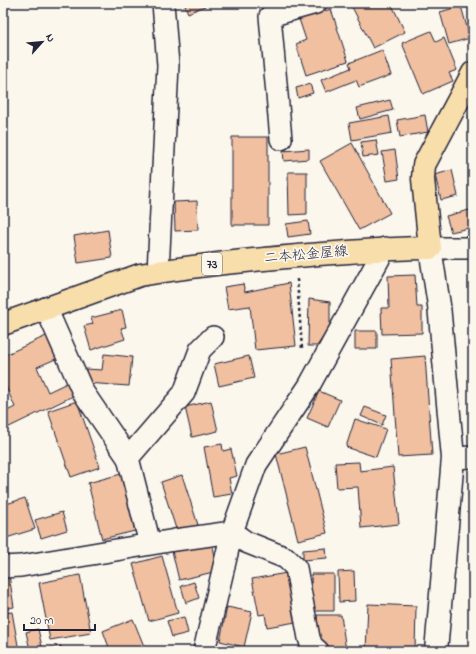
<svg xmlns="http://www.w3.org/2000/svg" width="476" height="654" font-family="'Indie Flower','Klee One',sans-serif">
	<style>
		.building { fill: #f0c0a0; stroke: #22223b }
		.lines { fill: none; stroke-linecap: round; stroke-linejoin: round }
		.minor-casing { stroke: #22223b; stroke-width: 24 }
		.tertiary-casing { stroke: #22223b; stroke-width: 25 }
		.primary-casing { stroke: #22223b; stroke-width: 25 }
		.path { stroke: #22223b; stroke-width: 2.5; stroke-dasharray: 3 3; stroke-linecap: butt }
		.minor { stroke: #fbf7ec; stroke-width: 21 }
		.tertiary { stroke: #fbf7ec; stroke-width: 22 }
		.primary { stroke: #f8deab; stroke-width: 22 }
		.labels { text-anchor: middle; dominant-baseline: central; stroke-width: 3.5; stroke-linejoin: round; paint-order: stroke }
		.shield { fill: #fbf7ec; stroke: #636270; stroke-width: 1 }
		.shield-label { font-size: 13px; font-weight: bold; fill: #22223b }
		.street-label { font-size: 14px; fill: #22223b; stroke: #fbf7ec }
	</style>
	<rect width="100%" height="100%" fill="#fbf7ec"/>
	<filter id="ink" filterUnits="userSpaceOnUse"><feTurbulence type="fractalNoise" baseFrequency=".025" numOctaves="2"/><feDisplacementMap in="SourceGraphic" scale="8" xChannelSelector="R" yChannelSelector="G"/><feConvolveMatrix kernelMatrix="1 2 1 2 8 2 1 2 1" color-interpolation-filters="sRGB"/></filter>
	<g filter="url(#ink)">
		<path class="building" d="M 184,3 L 212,3 L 188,13 Z
			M 350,3 L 391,3 L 405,32 L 373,48 Z
			M 461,6 L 470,38 L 449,44 L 440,12 Z
			M 331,9 L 348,61 L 306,75 L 296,44 L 306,40 L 299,19 Z
			M 431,31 L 436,42 L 444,38 L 457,70 L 449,73 L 453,81 L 423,94 L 402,43 Z
			M 382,50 L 391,75 L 359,87 L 356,80 L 326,92 L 321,80 L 351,68 L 349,63 Z
			M 310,84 L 313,93 L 298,98 L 296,88 Z
			M 390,100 L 393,110 L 360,119 L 357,108 Z
			M 473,104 L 473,133 L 469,117 Z
			M 425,115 L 428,132 L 400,137 L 397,120 Z
			M 389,116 L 392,133 L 352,140 L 349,123 Z
			M 232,137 L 268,137 L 268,225 L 232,225 Z
			M 376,140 L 379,155 L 363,157 L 361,142 Z
			M 352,143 L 390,213 L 359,230 L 320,161 Z
			M 309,149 L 309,159 L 284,161 L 283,151 Z
			M 395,150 L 399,179 L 387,181 L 382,152 Z
			M 452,170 L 458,196 L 441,200 L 435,175 Z
			M 288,172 L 307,172 L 307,214 L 289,215 Z
			M 197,201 L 198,230 L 175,231 L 174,202 Z
			M 473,209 L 473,227 L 451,232 L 446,216 Z
			M 308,221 L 310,234 L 288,237 L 286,224 Z
			M 108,230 L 112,258 L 78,263 L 74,236 Z
			M 415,275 L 417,307 L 422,307 L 422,333 L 382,334 L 381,308 L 389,308 L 388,276 Z
			M 289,283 L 296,346 L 255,350 L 250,306 L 228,309 L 224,287 L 243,284 L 245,292 Z
			M 309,299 L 330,302 L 330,327 L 317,346 L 308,346 Z
			M 122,310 L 126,327 L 121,328 L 125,339 L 91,350 L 84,326 L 93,324 L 91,318 Z
			M 355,331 L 377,331 L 377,349 L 355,349 Z
			M 48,335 L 58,358 L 37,367 L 48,392 L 67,383 L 73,396 L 5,429 L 3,424 L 3,413 L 15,407 L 3,380 L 3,356 Z
			M 104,354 L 132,357 L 129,386 L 85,383 L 86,369 L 102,370 Z
			M 249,356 L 254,378 L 219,386 L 214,364 Z
			M 425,356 L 432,455 L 398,457 L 391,359 Z
			M 319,391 L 340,400 L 328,427 L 307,418 Z
			M 77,401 L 100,467 L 71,477 L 48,411 Z
			M 211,401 L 218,431 L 192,437 L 185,407 Z
			M 365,407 L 386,415 L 382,425 L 361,416 Z
			M 355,419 L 386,429 L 376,457 L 346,447 Z
			M 222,444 L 223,451 L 231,449 L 237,476 L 229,478 L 232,494 L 213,497 L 204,447 Z
			M 305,447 L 327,533 L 298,540 L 276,454 Z
			M 359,462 L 360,471 L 393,467 L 399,524 L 361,528 L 358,487 L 337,488 L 335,463 Z
			M 121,474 L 135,531 L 102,539 L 88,483 Z
			M 182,475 L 198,525 L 177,532 L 161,482 Z
			M 25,498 L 35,529 L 3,539 L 3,505 Z
			M 62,512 L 67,530 L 41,538 L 35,520 Z
			M 212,542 L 218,571 L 179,580 L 172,551 Z
			M 326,548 L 327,558 L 303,560 L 303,550 Z
			M 162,556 L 178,613 L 149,621 L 133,564 Z
			M 354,571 L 355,601 L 339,602 L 338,572 Z
			M 287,573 L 296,622 L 267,627 L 265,614 L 259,615 L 252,579 Z
			M 311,574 L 334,574 L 334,611 L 312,611 Z
			M 9,575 L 14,607 L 3,609 L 3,576 Z
			M 80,575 L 91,633 L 50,640 L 39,583 Z
			M 194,582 L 199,598 L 186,603 L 181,586 Z
			M 368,604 L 416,606 L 415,651 L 366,651 Z
			M 227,607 L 252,612 L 244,647 L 220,641 Z
			M 12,612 L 19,651 L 3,651 L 3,613 Z
			M 317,615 L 341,615 L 346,651 L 333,651 L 323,645 L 318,637 Z
			M 184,617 L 188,633 L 172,637 L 167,621 Z
			M 133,619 L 146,651 L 107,651 L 110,650 L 103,631 Z
			M 38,629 L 42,647 L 30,650 L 26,632 Z
			M 61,646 L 62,651 L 32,651 Z"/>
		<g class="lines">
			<defs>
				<path id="minor" d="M 281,139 L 270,16 L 316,3
					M 430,248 L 473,248
					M 158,272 L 168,65 L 163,3
					M 46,308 L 83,392 L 128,458 L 150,544
					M 128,458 L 184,393 L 200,350 L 213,337
					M 453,458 L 473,457
					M 3,567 L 21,566 L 175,540 L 232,532 L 246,542 L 286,558 L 296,568 L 309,638 L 312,646 L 318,651
					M 204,651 L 232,532 L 256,465 L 309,386 L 385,248"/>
				<path id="tertiary" d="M 430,248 L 439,305 L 453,458 L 436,651"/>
				<path id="primary" d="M 3,324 L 140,275 C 196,265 252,260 309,255 C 349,252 389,248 430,248 L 423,179 L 424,165 L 473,73"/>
			</defs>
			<use href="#minor" class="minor-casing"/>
			<use href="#tertiary" class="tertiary-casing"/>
			<use href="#primary" class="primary-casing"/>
			<path class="path" d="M 297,279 L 302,349"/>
			<use href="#minor" class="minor"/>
			<use href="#tertiary" class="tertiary"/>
			<use href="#primary" class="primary"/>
		</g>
	</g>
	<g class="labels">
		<rect class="shield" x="202" y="253" width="20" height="22" rx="3"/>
		<g class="shield-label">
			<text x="212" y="264">73</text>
		</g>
		<g class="street-label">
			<text transform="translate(306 255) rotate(-5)">二本松金屋線</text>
		</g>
	</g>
	<rect width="476" height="654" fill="none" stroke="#fbf7ec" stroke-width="16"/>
	<rect x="8" y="8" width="460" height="638" fill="none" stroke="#22223b" stroke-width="1.5" filter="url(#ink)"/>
	<g transform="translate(42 42) rotate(63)" stroke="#fbf7ec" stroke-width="3" paint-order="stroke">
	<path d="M0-3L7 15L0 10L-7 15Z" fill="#22223b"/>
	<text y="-6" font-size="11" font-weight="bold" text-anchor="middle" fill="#22223b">N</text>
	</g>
	<path d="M24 624v6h71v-6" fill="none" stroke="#22223b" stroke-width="2"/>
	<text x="30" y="624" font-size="12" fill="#22223b" stroke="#fbf7ec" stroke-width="3" paint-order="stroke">20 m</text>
</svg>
